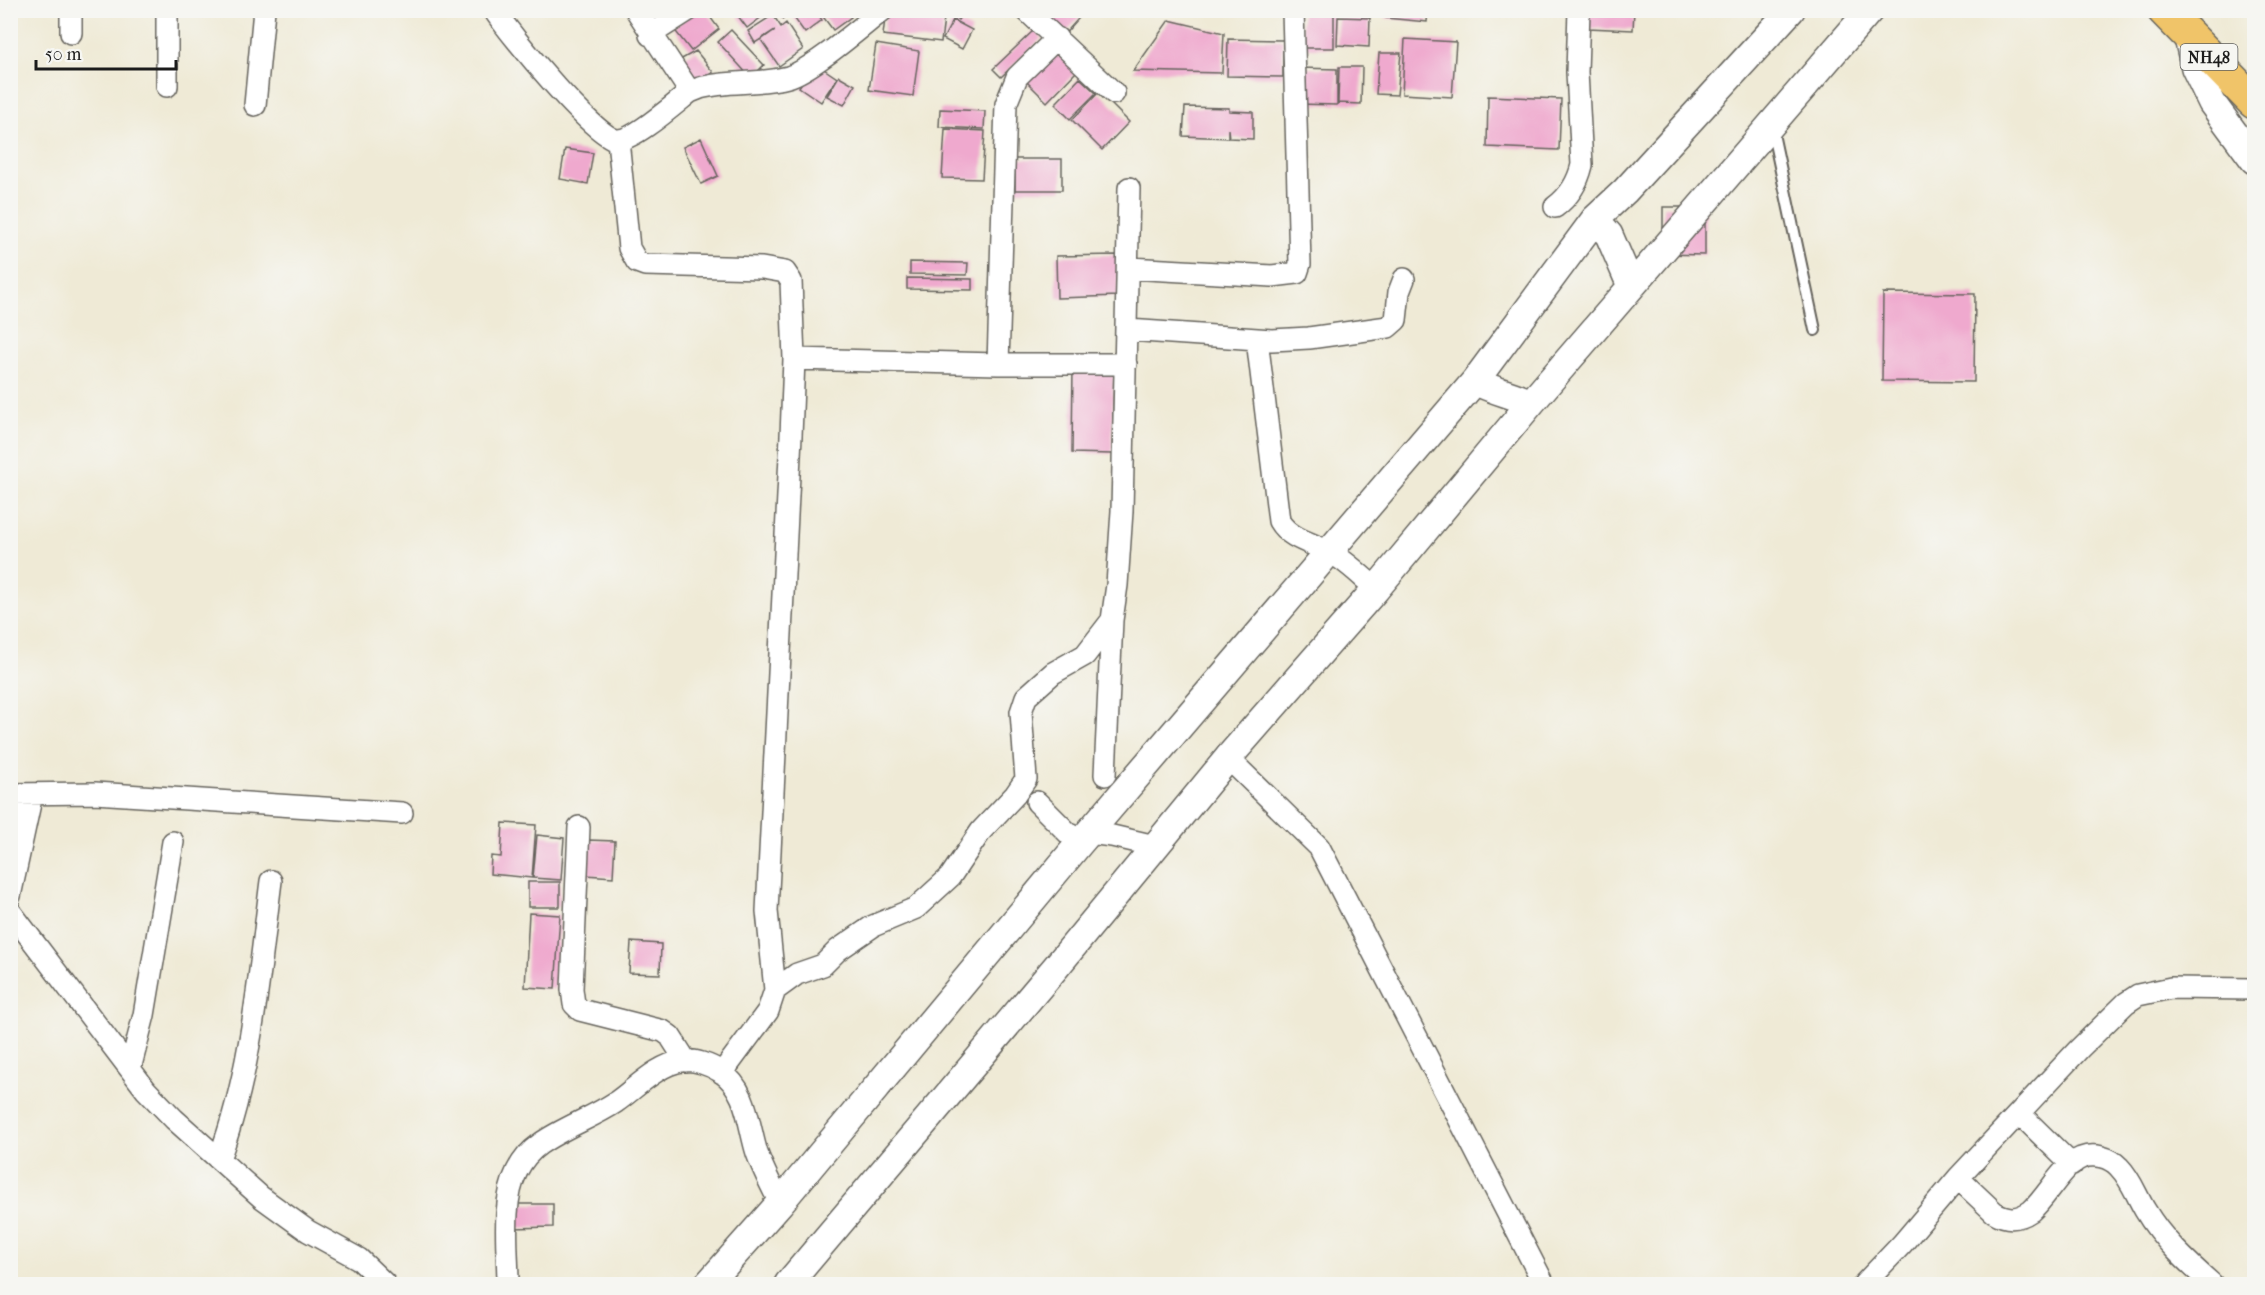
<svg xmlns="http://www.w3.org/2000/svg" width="2265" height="1295" font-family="'IM FELL French Canon',serif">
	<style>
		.building { fill: #efa9ce }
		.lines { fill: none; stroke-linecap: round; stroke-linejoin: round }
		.service-casing { stroke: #66645d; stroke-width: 14 }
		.minor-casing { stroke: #66645d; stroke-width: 24 }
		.tertiary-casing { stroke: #66645d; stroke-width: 30 }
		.motorway-casing { stroke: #66645d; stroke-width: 36 }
		.service { stroke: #fff; stroke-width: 10 }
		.minor { stroke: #fff; stroke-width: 21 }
		.tertiary { stroke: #fff; stroke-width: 27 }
		.motorway { stroke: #f0c469; stroke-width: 33 }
		.labels { text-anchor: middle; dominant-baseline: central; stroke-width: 4.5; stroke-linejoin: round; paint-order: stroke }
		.shield { fill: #f6f6f2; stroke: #5d5d5c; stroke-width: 1.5 }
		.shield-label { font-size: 16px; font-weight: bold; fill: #1c1c1c }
	</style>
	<rect width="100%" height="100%" fill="#f6f6f2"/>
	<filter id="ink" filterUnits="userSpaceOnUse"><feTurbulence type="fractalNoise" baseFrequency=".0167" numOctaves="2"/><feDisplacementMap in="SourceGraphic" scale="12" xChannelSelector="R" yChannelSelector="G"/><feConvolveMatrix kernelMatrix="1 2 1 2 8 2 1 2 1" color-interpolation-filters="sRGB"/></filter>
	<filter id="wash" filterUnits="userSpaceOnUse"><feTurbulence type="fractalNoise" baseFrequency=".008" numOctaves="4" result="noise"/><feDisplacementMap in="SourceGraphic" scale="24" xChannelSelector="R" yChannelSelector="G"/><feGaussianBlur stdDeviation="1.35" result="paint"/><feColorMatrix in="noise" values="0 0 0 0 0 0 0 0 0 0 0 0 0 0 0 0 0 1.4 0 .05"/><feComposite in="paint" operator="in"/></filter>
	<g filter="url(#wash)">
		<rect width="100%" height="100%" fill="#efead6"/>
		<g id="blocks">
			<path class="building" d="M 696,10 L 705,10 L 719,29 L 691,51 L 673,28 Z
				M 745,10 L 771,10 L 747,28 L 738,16 Z
				M 776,10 L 793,10 L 783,19 Z
				M 798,10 L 815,10 L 822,20 L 805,33 L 792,15 Z
				M 818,10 L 846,10 L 851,17 L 833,30 Z
				M 946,10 L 965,10 L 958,20 Z
				M 1033,10 L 1086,10 L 1062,37 Z
				M 1302,10 L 1334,10 L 1334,48 L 1302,48 Z
				M 1387,10 L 1428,10 L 1427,22 L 1386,18 Z
				M 1588,10 L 1634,10 L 1633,30 L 1588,28 Z
				M 886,11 L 944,18 L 941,42 L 883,35 Z
				M 773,15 L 781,27 L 786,23 L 803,49 L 779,66 L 761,40 L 775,30 L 755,43 L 748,31 Z
				M 1338,17 L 1370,18 L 1369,47 L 1337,45 Z
				M 953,20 L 972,30 L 962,49 L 943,39 Z
				M 1169,20 L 1224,33 L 1222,73 L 1133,71 Z
				M 731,30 L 764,65 L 751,78 L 718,42 Z
				M 1034,30 L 1042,38 L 1001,77 L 993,69 Z
				M 1228,39 L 1283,40 L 1283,77 L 1227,76 Z
				M 1405,39 L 1456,42 L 1452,97 L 1402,94 Z
				M 876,44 L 919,51 L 913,96 L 869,90 Z
				M 1050,46 L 1076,72 L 1047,102 L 1021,76 Z
				M 696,51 L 713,72 L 690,88 L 671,65 Z
				M 1379,53 L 1401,53 L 1397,95 L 1376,94 Z
				M 815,63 L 837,78 L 821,102 L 799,87 Z
				M 1339,67 L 1362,67 L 1361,104 L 1338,103 Z
				M 1299,68 L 1337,69 L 1337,105 L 1298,104 Z
				M 839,76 L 855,85 L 844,105 L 827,96 Z
				M 1080,78 L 1096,93 L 1070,119 L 1055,104 Z
				M 1099,92 L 1129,122 L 1102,150 L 1072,120 Z
				M 1488,96 L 1561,99 L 1559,150 L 1487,147 Z
				M 1185,107 L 1229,108 L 1229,111 L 1253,112 L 1253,139 L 1229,138 L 1228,129 L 1228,138 L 1183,136 Z
				M 940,109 L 985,111 L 984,129 L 939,127 Z
				M 945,129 L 985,131 L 982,179 L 942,178 Z
				M 701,138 L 718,176 L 701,184 L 683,147 Z
				M 565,149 L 593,153 L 588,184 L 560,179 Z
				M 1015,159 L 1062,159 L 1062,190 L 1015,190 Z
				M 1663,207 L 1705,207 L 1705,255 L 1663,254 Z
				M 1118,255 L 1119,296 L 1057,298 L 1056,256 Z
				M 910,262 L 968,263 L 967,275 L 910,274 Z
				M 907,278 L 972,279 L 972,290 L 907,289 Z
				M 1883,293 L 1975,294 L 1974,382 L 1882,381 Z
				M 1073,366 L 1114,367 L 1112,454 L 1072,453 Z
				M 503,823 L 536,825 L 532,878 L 490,874 L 491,856 L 501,857 Z
				M 537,835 L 564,838 L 561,880 L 533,878 Z
				M 588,840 L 615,841 L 613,877 L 586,875 Z
				M 528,882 L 560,882 L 560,907 L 528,907 Z
				M 529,913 L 560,915 L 555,989 L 525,987 Z
				M 631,942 L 661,944 L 660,974 L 629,973 Z
				M 512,1204 L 553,1204 L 553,1227 L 512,1228 Z"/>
		</g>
	</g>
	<g filter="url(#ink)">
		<use href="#blocks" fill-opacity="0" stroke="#66645d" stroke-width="1.5"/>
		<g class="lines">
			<defs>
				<path id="service" d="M 1772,129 L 1815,330"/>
				<path id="minor" d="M 71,10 L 71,33
					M 494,10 C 508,32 596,139 617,140 C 633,141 676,103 690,92 L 700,88 C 728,80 759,85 788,77 C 812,70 861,27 883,10
					M 636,10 L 690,92
					M 1026,10 L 1114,93
					M 650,35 L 689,10
					M 167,86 L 167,10
					M 255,105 L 264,10
					M 618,140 L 629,248 L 637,262 L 645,265 L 762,268 L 785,272 L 791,281 L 794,359 L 791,436 L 767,911 L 775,990 L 768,1011 L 722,1073
					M 1555,207 C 1570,196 1578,182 1582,165 L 1577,72 L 1579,10
					M 1129,268 L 1272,276 L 1297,273 L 1300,264 L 1293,10
					M 1128,330 L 1272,340 L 1309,338 L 1388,327 L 1396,320 L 1399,292 L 1404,279
					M 1257,339 L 1279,521 C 1290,540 1314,543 1331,553 C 1348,562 1362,577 1376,589
					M 794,359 L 998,364 L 1126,364
					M 998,364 L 1006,104 L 1017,77 L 1057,38
					M 1228,758 L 1319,847 L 1544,1284
					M 1105,775 L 1112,620 L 1117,585 L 1122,511 L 1129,188
					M 10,794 L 95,793 L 402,813
					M 1037,802 L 1079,844
					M 579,827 L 572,989 L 574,1004 L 580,1010 L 663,1031 L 670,1036 L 686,1061
					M 1089,833 L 1112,836 L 1155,846
					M 10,896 L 32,794
					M 10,911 L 146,1090 L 174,1119 L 261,1197 L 308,1231 L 359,1259 L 385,1284
					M 775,990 L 797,974 L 823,965 L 838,950 L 873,926 L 916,908 L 950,877 L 981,831 L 1015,795 L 1026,779 L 1021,712 L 1026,697 L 1053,673 L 1085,655 L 1112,620
					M 130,1069 L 144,1015 L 173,842
					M 2019,1113 L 2072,1165
					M 219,1159 C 252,1071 259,974 271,881
					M 1958,1178 L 1994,1212 C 2007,1220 2018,1220 2031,1211 C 2047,1197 2062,1166 2081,1158 C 2094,1153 2110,1157 2119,1167 C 2131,1179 2136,1195 2145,1210 C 2162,1239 2187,1262 2212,1284
					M 508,1284 C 508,1251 501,1202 517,1171 C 522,1161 530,1151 540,1144 C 564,1127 592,1118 616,1102 C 636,1088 657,1065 682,1061 C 694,1059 711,1065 721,1072 C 748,1090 748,1125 757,1153 C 763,1170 772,1187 780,1203
					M 1864,1284 L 1902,1244 L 1958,1178 L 2079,1049 L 2126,1003 L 2138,995 L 2171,988 L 2254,989"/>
				<path id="tertiary" d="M 2187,34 L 2195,68 L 2212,103 L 2254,160
					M 1595,219 L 1609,235 L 1631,286
					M 1475,381 L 1595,219 L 1625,191 L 1791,10
					M 708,1284 L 780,1203 L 1079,844 L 1475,381 C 1493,391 1512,394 1531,403
					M 788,1284 L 1056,967 L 1228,758 L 1376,589 L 1531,403 L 1870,10"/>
				<path id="motorway" d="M 2164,10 L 2254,102"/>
			</defs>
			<use href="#service" class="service-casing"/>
			<use href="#minor" class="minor-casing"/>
			<use href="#tertiary" class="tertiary-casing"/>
			<use href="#motorway" class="motorway-casing"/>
			<use href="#service" class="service"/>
			<use href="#minor" class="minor"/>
			<use href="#tertiary" class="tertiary"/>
			<use href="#motorway" class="motorway"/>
		</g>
	</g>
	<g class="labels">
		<rect class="shield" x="2180.5" y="44" width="57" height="26" rx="4.5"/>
		<g class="shield-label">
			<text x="2209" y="57">NH48</text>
		</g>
	</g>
	<rect width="2265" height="1295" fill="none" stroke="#f6f6f2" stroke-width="36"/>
	<path d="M36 60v9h140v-9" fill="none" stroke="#1c1c1c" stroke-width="3"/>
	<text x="45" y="60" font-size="18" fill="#1c1c1c" stroke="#f6f6f2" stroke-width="4.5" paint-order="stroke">50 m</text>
</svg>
